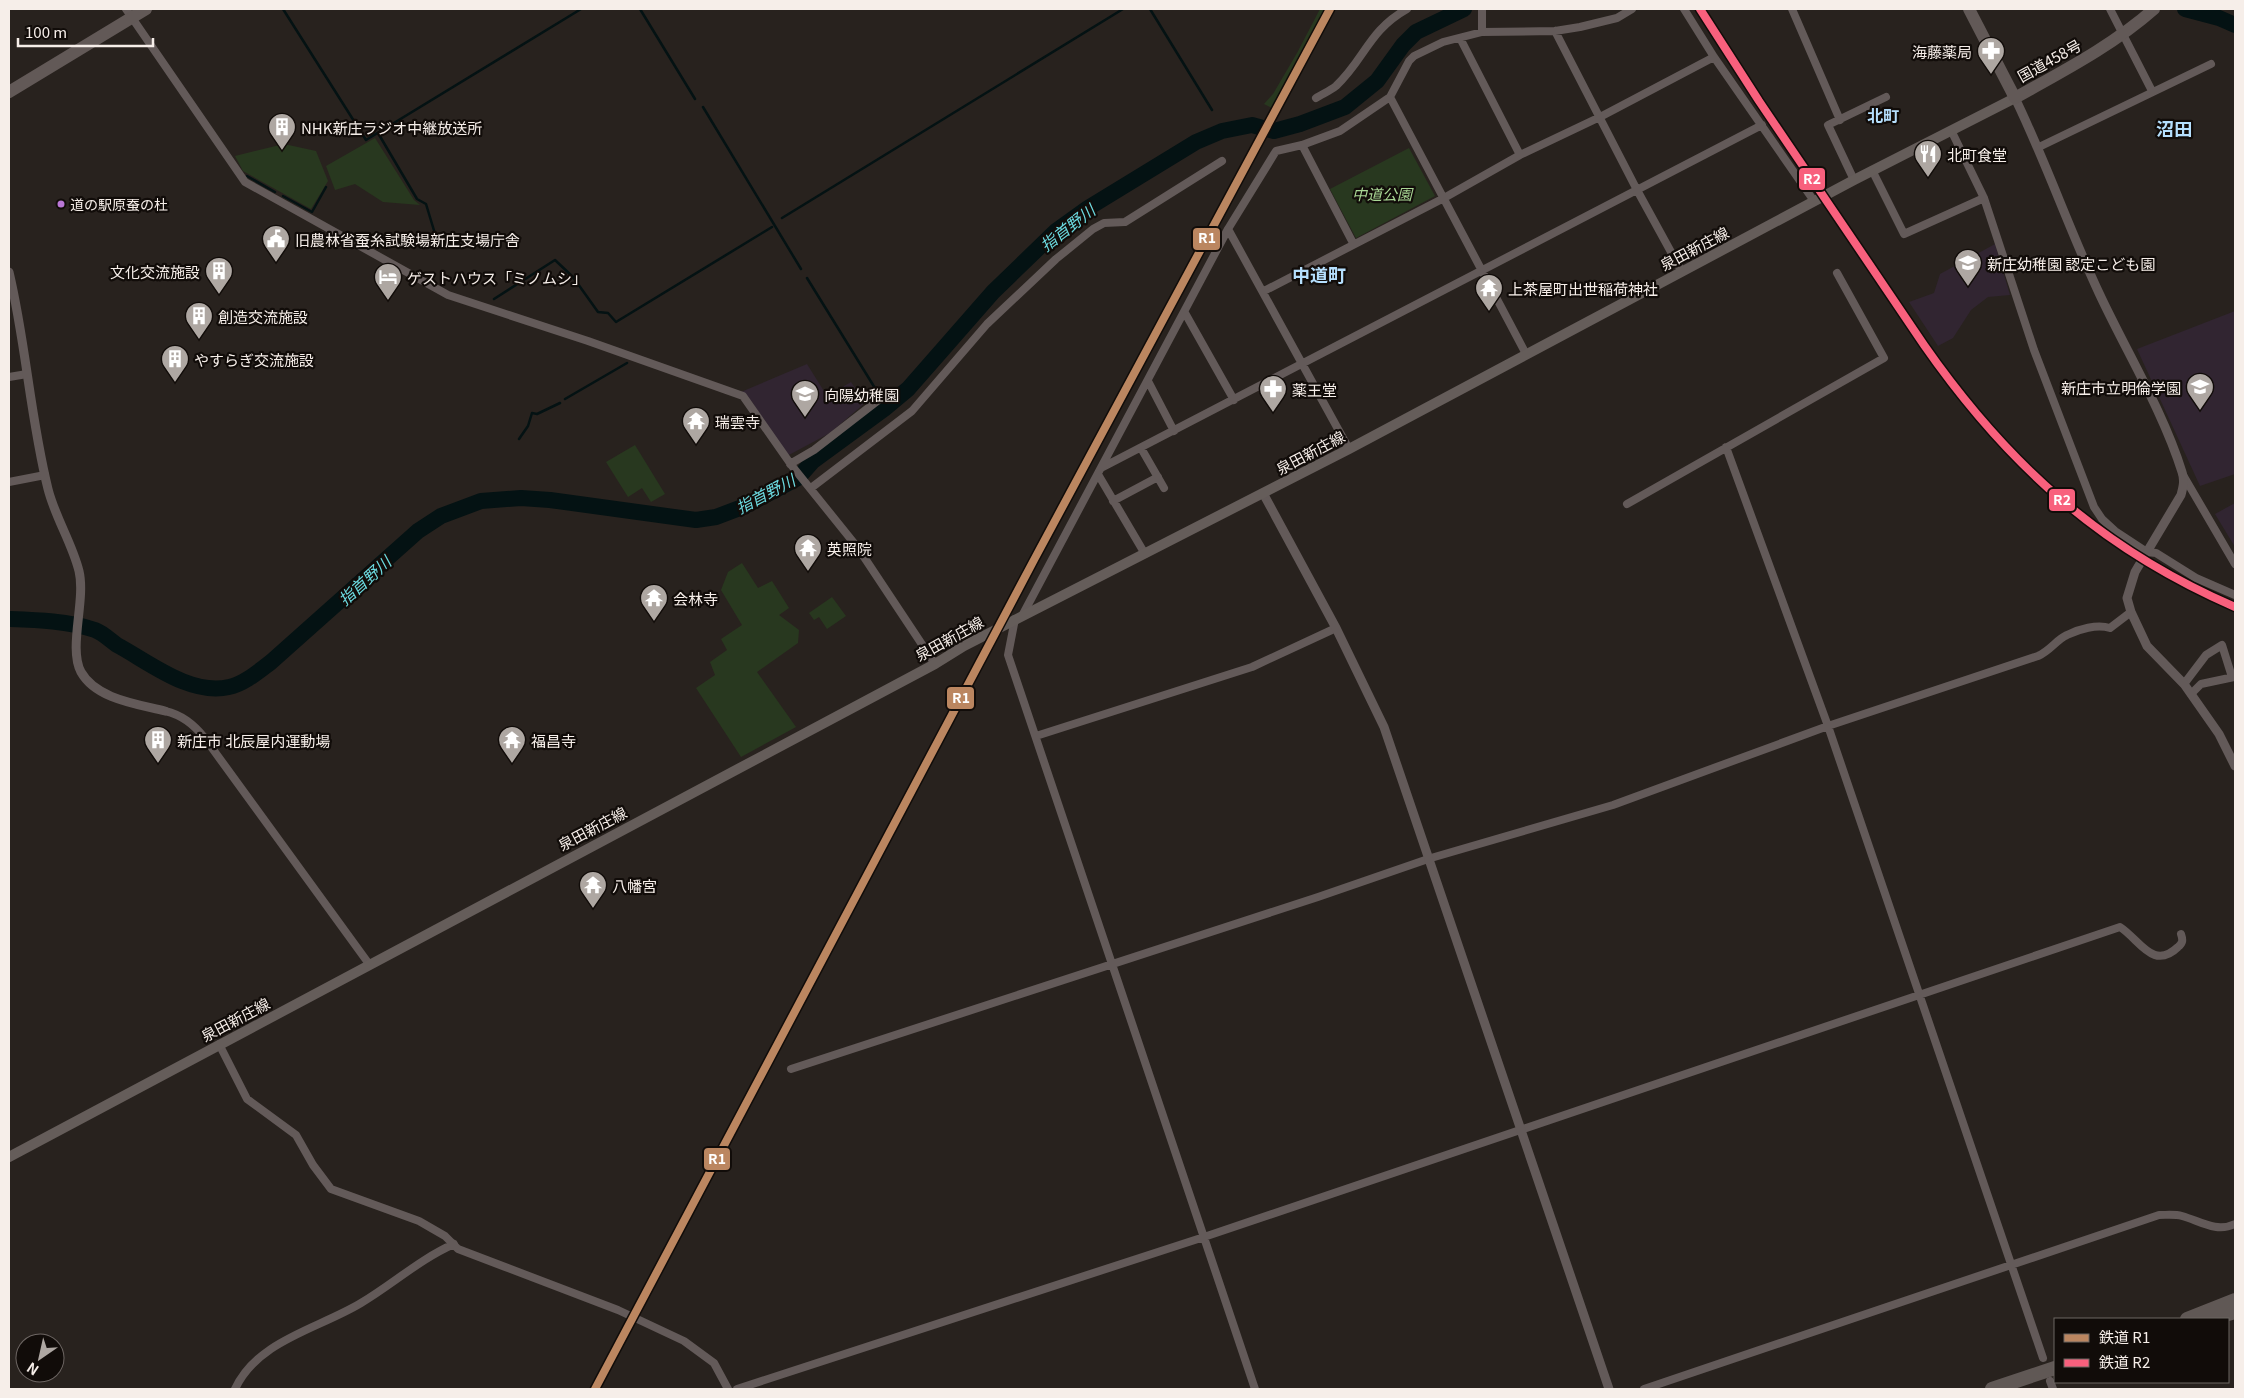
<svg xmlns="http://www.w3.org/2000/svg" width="2244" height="1398" font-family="Georgia,'Noto Sans JP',serif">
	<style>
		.built { fill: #36271d }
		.education { fill: #312531 }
		.green { fill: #28381f }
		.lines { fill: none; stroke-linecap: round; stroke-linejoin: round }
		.stream { stroke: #041213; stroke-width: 2.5 }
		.river { stroke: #041213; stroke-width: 16 }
		.minor { stroke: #635a59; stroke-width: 8 }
		.tertiary { stroke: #635a59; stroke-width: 9 }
		.secondary { stroke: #655d5a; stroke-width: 10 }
		.trunk { stroke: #625957; stroke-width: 12 }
		.motorway { stroke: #605855; stroke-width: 14 }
		.rail-casing { stroke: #5f5956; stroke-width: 4.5 }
		.rail { stroke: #110c09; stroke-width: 2.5; stroke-dasharray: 8; stroke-linecap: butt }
		.rail-1-casing { stroke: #110c09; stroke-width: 11 }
		.rail-2-casing { stroke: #110c09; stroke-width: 11 }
		.rail-1 { stroke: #bb8660; stroke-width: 8 }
		.rail-2 { stroke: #f8607d; stroke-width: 8 }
		.bus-dot { fill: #ba77d6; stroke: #110c09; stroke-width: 2 }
		.labels { text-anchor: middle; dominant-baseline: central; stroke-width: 4.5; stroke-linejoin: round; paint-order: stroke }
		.bus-label { font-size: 14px; fill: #f6eee9; stroke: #110c09; text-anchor: start }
		.poi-label { font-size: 15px; fill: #f6eee9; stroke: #110c09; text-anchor: start }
		.street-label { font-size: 15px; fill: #f6eee9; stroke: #110c09 }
		.park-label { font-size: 15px; font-style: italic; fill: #a9d795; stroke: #110c09 }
		.neighbourhood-label { font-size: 16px; font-weight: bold; fill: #b5dffd; stroke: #110c09 }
		.water-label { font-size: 16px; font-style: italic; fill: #6cdbe1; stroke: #110c09 }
		.quarter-label { font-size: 18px; font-weight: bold; fill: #b5dffd; stroke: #110c09 }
		.line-badge { stroke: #110c09; stroke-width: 2 }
		.badge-label { font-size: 14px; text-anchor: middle; font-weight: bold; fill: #fff }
	</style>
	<rect width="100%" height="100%" fill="#28221e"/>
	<path class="built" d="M 1326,9 L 1333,9 L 1278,111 L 1274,109 Z"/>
	<path class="education" d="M 1995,244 L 2010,295 L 1988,297 L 1971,310 L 1953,338 L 1938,346 L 1909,302 L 1934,293 L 1940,274 Z
		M 2235,311 L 2235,474 L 2200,486 L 2137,349 Z
		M 807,364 L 827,396 L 851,382 L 865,403 L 830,433 L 787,456 L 752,402 L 741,392 Z
		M 2235,503 L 2235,547 L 2215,514 Z"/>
	<path class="green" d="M 1320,9 L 1326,9 L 1274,109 L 1264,104 L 1273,94 L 1297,53 Z
		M 375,138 L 414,200 L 420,205 L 383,202 L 355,184 L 335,190 L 326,166 Z
		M 284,144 L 316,151 L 328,181 L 311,209 L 243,171 L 235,156 Z
		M 1409,148 L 1435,196 L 1356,238 L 1330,189 Z
		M 635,445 L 665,494 L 651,502 L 642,488 L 628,497 L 606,462 Z
		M 742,563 L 758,588 L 772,581 L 789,608 L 779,615 L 799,630 L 798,643 L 757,672 L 796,727 L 741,757 L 696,688 L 715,675 L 710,662 L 727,650 L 721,639 L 742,625 L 721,590 L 728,572 Z
		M 832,597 L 846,616 L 827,629 L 819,617 L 814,620 L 809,613 Z"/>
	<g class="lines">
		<path class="stream" d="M 283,9 L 366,140 L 581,9
			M 640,9 L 695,99
			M 1150,9 L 1212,110
			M 703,107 L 801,269
			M 378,133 L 417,199 L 426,204 L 439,247
			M 247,176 L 275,192
			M 283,196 L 312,212 L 326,187
			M 782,218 L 1123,9
			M 807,278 L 878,393
			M 494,299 L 555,260 L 573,277 L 598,312 L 608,313 L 616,322 L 772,227
			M 565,399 L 627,363
			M 519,439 L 528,426 L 532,413 L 537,414 L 560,403"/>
		<path class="river" d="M 2185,9 L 2219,18 L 2235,25
			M 9,619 C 37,620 68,621 95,630 C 103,633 110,640 117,645 C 149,662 190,696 229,687 C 244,684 259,671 271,662 L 418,531 L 441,516 L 481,501 L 521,498 L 550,500 L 696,520 L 716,517 L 745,506 L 798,478 L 813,461 L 884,409 L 908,389 L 993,292 L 1056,231 L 1088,208 L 1196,142 L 1222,131 L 1252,125 L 1274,131 L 1300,124 L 1345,107 L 1377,81 L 1403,45 L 1416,32 L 1464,9"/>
		<path class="minor" d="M 126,9 L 245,182 L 448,295 L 588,341 L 743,396 L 792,466 L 858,548 L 935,664
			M 1482,9 L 1482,32
			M 1684,9 L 1714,57 L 1814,201
			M 1792,9 L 1840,120
			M 2110,9 L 2152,91
			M 1555,31 L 1637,190 L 1682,272
			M 1460,38 L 1520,155
			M 1390,97 L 1526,354
			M 1316,98 C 1322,94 1330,91 1336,86 C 1365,59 1368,31 1407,9
			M 1951,130 L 1984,198 L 2034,350 L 2094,507 L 2102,519 L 2115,531 L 2147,552 L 2156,553 L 2196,578 L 2235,595
			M 1302,145 L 1353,243
			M 2039,147 L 2211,64
			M 1872,170 L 1904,234 L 1984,198
			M 1854,180 L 1828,125 L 1886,97
			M 1228,229 L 1349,449
			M 1264,291 L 1444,198 L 1520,155 L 1600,117 L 1714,57
			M 1185,313 L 1234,400
			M 9,377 L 27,374
			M 1148,381 L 1174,431
			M 1726,447 L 1828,726 L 2043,1358
			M 1141,448 L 1164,488
			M 790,464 L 814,450 L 885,395
			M 1103,467 L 1762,125
			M 2183,475 L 2235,564
			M 1099,476 L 1145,554
			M 9,482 L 45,475
			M 811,488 L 912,411 L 987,324 L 1056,259 L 1093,229 L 1104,223 L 1125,222 L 1222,161
			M 1113,501 L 1158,477
			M 1627,504 L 1884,358 L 1837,273
			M 1022,616 L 1228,229 L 1276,151 L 1302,145 L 1340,131 L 1390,97 L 1409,61 L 1414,56 L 1443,42 L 1482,32 L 1555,31 L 1580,27 L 1617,18 L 1632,9
			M 1015,619 L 1008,655 L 1255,1389
			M 2184,684 L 2206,655 L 2222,645 L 2232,677
			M 2191,694 L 2201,684 L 2234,677
			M 165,711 C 182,715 193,724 204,737 L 369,964
			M 1036,736 L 1252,667 L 1336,628
			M 219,1044 L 247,1099 L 296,1135 L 313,1165 L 331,1189 L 419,1221 L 445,1236 L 458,1249 L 618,1310 L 684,1341 L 714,1363 L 728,1389
			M 791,1069 L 1318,897 L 1431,858 L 1613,805 L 1828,726 L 2038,656 C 2051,650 2056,640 2067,635 C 2079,629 2097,624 2110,628 L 2131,612
			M 2050,1381 L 2053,1389
			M 235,1389 C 258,1340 318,1329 361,1303 C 393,1284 420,1259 454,1244
			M 737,1389 L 1204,1237 L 2120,927 C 2140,940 2153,971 2178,947 C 2183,943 2183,940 2181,934
			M 1644,1389 L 2159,1215 C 2167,1215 2175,1214 2182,1216 C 2200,1221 2216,1233 2235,1224"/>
		<path class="tertiary" d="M 2015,98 C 2046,162 2069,229 2099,293 C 2126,351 2163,411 2182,472 C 2185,481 2183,487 2181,495 L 2135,572 L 2127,598 L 2131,612 L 2147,646 L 2184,684 L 2219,734 L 2235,766
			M 9,272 C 26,343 30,417 48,489 C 55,517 72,543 79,571 C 86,600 68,648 81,672 C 96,699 137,704 165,711
			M 1263,493 L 1336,628 L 1384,727 L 1609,1389"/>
		<path class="secondary" d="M 9,1157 L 935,664 L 964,646 L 1349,449 L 1854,180 L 2015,98"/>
		<path class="trunk" d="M 1969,9 L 2015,98 C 2063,71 2112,46 2154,9
			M 9,92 L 146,9"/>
		<path class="motorway" d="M 2187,1319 L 2235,1300
			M 2211,1319 L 2235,1312
			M 1992,1389 L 2055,1368"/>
		<defs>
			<path id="rail" d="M 1700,9 L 1759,101 L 1924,345 C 2007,464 2101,549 2235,607"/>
		</defs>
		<use href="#rail" class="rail-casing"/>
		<use href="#rail" class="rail"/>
		<defs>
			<path id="rail-1" d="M 595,1389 L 1035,558 L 1330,9"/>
			<path id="rail-2" d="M 1700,9 L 1759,101 L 1924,345 C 2007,464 2101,549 2235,607"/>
		</defs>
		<use href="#rail-1" class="rail-1-casing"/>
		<use href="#rail-2" class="rail-2-casing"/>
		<use href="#rail-1" class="rail-1"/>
		<use href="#rail-2" class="rail-2"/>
	</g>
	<defs>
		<symbol id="pharmacy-pin" viewBox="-11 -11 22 30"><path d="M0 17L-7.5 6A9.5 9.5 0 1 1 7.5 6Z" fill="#aea7a2" stroke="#110c09"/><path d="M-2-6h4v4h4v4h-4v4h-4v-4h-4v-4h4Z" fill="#fff"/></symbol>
		<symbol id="building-pin" viewBox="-11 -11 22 30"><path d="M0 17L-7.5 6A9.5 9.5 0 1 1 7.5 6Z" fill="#aea7a2" stroke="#110c09"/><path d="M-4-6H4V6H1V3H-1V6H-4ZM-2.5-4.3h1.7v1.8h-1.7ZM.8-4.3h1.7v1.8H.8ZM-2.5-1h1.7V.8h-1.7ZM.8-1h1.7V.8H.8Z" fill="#fff"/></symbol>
		<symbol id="restaurant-pin" viewBox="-11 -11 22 30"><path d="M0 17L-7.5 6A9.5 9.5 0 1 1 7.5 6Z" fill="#aea7a2" stroke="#110c09"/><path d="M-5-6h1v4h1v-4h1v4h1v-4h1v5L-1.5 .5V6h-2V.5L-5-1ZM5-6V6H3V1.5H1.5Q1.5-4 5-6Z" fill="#fff"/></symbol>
		<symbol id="civic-pin" viewBox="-11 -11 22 30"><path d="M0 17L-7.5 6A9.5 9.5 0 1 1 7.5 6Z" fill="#aea7a2" stroke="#110c09"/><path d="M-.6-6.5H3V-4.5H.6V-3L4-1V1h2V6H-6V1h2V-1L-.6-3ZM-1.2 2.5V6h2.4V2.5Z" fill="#fff"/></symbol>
		<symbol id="school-pin" viewBox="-11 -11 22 30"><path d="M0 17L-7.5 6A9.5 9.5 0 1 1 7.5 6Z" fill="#aea7a2" stroke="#110c09"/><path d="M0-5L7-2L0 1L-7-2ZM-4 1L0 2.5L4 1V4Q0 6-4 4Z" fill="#fff"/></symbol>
		<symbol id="hotel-pin" viewBox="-11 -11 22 30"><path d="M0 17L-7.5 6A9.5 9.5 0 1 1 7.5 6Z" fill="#aea7a2" stroke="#110c09"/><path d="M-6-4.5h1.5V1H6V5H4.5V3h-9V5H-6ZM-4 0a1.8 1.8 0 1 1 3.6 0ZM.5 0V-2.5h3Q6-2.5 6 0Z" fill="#fff"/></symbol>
		<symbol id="temple-pin" viewBox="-11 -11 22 30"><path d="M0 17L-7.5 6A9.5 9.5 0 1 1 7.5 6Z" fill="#aea7a2" stroke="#110c09"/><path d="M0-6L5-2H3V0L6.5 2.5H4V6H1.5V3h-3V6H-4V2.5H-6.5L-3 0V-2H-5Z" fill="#fff"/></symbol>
	</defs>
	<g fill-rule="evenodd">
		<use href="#pharmacy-pin" x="1975" y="35" width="32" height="43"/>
		<use href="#building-pin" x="266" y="111" width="32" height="43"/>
		<use href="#restaurant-pin" x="1912" y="138" width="32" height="43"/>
		<use href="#civic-pin" x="260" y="223" width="32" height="43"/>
		<use href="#school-pin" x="1952" y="247" width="32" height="43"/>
		<use href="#building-pin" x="203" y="255" width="32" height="43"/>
		<use href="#hotel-pin" x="372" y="261" width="32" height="43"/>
		<use href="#temple-pin" x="1473" y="272" width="32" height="43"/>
		<use href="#building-pin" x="183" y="300" width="32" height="43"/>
		<use href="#building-pin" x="159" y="343" width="32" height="43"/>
		<use href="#school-pin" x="2184" y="371" width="32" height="43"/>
		<use href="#pharmacy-pin" x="1257" y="373" width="32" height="43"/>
		<use href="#school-pin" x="789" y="378" width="32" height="43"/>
		<use href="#temple-pin" x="680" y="405" width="32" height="43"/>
		<use href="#temple-pin" x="792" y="532" width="32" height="43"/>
		<use href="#temple-pin" x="638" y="582" width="32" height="43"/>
		<use href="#building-pin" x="142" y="724" width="32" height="43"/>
		<use href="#temple-pin" x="496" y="724" width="32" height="43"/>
		<use href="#temple-pin" x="577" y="869" width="32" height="43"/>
	</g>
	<circle class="bus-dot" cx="61" cy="204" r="4.5"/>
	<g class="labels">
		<g class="bus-label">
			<text x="70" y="204">道の駅原蚕の杜</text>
		</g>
		<g class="poi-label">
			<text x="1972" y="51" text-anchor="end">海藤薬局</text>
			<text x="301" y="127">NHK新庄ラジオ中継放送所</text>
			<text x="1947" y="154">北町食堂</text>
			<text x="295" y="239">旧農林省蚕糸試験場新庄支場庁舎</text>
			<text x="1987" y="263">新庄幼稚園 認定こども園</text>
			<text x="200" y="271" text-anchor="end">文化交流施設</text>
			<text x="407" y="277">ゲストハウス「ミノムシ」</text>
			<text x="1508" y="288">上茶屋町出世稲荷神社</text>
			<text x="218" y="316">創造交流施設</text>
			<text x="194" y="359">やすらぎ交流施設</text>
			<text x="2181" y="387" text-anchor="end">新庄市立明倫学園</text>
			<text x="1292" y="389">薬王堂</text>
			<text x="824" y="394">向陽幼稚園</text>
			<text x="715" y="421">瑞雲寺</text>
			<text x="827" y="548">英照院</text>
			<text x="673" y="598">会林寺</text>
			<text x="177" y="740">新庄市 北辰屋内運動場</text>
			<text x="531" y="740">福昌寺</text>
			<text x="612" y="885">八幡宮</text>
		</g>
		<g class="street-label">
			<text transform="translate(2049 60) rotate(-29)">国道458号</text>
			<text transform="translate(1694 248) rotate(-28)">泉田新庄線</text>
			<text transform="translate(1310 452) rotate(-28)">泉田新庄線</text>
			<text transform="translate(949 638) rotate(-29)">泉田新庄線</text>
			<text transform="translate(592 828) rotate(-28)">泉田新庄線</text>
			<text transform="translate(235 1019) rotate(-28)">泉田新庄線</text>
		</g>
		<g class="park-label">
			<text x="1382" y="193">中道公園</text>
		</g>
		<g class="neighbourhood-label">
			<text x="1883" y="115">北町</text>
		</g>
		<g class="water-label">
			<text transform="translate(1067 227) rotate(-38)">指首野川</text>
			<text transform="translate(765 493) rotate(-28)">指首野川</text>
			<text transform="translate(364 580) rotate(-42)">指首野川</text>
		</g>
		<g class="quarter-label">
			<text x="2174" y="128">沼田</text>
			<text x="1319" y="274">中道町</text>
		</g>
	</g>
	<g class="line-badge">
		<rect x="1798" y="167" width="28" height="24" rx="5" fill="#f8607d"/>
		<rect x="1192" y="227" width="29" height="24" rx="5" fill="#bb8660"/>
		<rect x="2048" y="488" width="28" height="24" rx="5" fill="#f8607d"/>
		<rect x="946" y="686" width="29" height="24" rx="5" fill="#bb8660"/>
		<rect x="703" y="1147" width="28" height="24" rx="5" fill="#bb8660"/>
	</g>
	<g class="badge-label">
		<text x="1812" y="184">R2</text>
		<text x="1207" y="243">R1</text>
		<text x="2062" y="505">R2</text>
		<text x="961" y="703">R1</text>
		<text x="717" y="1164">R1</text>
	</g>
	<rect width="2244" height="1398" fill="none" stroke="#f6eee9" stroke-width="20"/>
	<rect x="2054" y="1318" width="175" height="65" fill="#110c09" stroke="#6d6663"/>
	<rect x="2064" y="1334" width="25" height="8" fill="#bb8660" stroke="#6d6663"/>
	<text x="2099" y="1343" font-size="15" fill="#f6eee9">鉄道 R1</text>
	<rect x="2064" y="1359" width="25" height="8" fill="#f8607d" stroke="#6d6663"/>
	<text x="2099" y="1368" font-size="15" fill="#f6eee9">鉄道 R2</text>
	<g transform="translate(40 1358) rotate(214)"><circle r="24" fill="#110c09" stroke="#6d6663"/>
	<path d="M0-4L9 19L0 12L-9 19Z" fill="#aea7a2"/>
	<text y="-8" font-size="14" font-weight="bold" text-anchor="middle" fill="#f6eee9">N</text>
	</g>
	<path d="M18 38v8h135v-8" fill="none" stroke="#f6eee9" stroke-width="2.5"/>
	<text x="25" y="38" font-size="15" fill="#f6eee9" stroke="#110c09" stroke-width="4" paint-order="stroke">100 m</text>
</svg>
